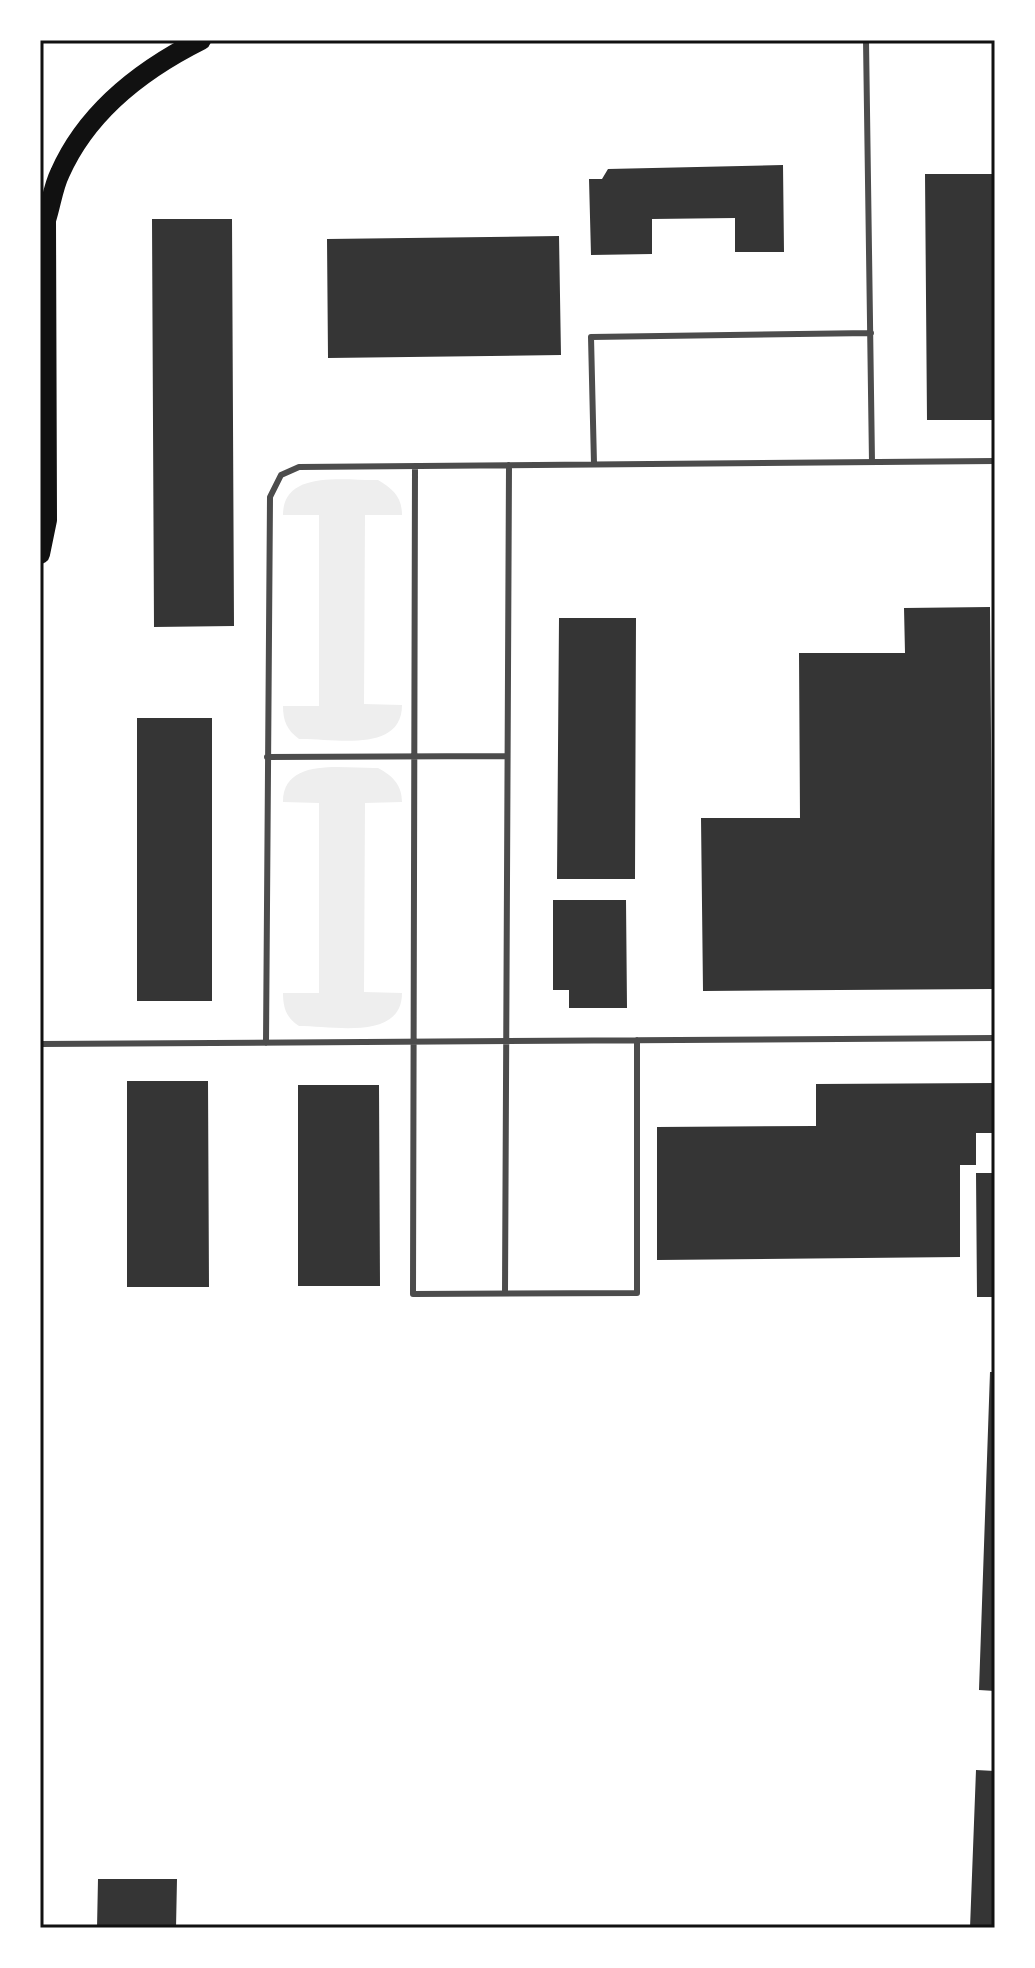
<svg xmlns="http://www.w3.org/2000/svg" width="1035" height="1968" font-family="'Fira Sans Condensed',sans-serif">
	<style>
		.green { fill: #eee }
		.building { fill: #353535 }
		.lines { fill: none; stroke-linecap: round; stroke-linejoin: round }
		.service { stroke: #4c4c4c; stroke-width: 6 }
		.primary { stroke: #111; stroke-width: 20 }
		.neatline { fill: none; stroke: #111; stroke-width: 3 }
	</style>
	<rect width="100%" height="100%" fill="#fff"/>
	<path class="green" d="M 378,480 C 393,489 402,497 402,515 L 365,515 L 364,704 L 402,705 C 402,754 333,738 299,739 C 287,730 283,721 283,706 L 319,706 L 319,515 L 283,515 C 283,469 346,481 378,480 Z
		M 378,768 C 393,776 402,785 402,802 L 365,803 L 364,992 L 402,993 C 402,1041 333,1026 299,1026 C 287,1018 283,1009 283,993 L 319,993 L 319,803 L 283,802 C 283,756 346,769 378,768 Z"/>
	<path class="building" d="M 783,165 L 784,252 L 735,252 L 735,218 L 652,219 L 652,254 L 591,255 L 589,179 L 602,179 L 608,169 Z
		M 925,174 L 995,174 L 995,420 L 927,420 Z
		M 152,219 L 232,219 L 234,626 L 154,627 Z
		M 559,236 L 561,355 L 328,358 L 327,239 Z
		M 990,607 L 993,989 L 703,991 L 701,818 L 800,818 L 799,653 L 905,653 L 904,608 Z
		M 559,618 L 636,618 L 635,879 L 557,879 Z
		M 137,718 L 212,718 L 212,1001 L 137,1001 Z
		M 553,900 L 626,900 L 627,1008 L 569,1008 L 569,990 L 553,990 Z
		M 127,1081 L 208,1081 L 209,1287 L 127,1287 Z
		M 995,1083 L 995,1133 L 976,1133 L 976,1165 L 960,1165 L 960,1257 L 657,1260 L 657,1127 L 816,1126 L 816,1084 Z
		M 298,1085 L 379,1085 L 380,1286 L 298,1286 Z
		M 976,1173 L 995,1173 L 995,1297 L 977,1297 Z
		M 990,1372 L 995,1372 L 995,1691 L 979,1690 Z
		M 976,1770 L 995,1771 L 995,1928 L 970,1928 Z
		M 98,1879 L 177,1879 L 176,1928 L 97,1928 Z"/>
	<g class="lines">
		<path class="service" d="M 866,40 L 872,462
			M 594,464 L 591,337 L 871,333
			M 415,466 L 413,1294 L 637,1293 L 637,1040
			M 267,757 L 507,756
			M 266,1043 L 270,497 L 281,475 L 299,467 L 995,461
			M 40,1044 L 995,1038
			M 505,1293 L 509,465"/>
		<path class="primary" d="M 40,554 L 47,520 L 46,220 C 51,205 53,187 60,173 C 87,112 143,69 201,40"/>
	</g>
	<rect width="1035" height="1968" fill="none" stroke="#ffffff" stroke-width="84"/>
	<rect x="42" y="42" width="951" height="1884" class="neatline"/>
</svg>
